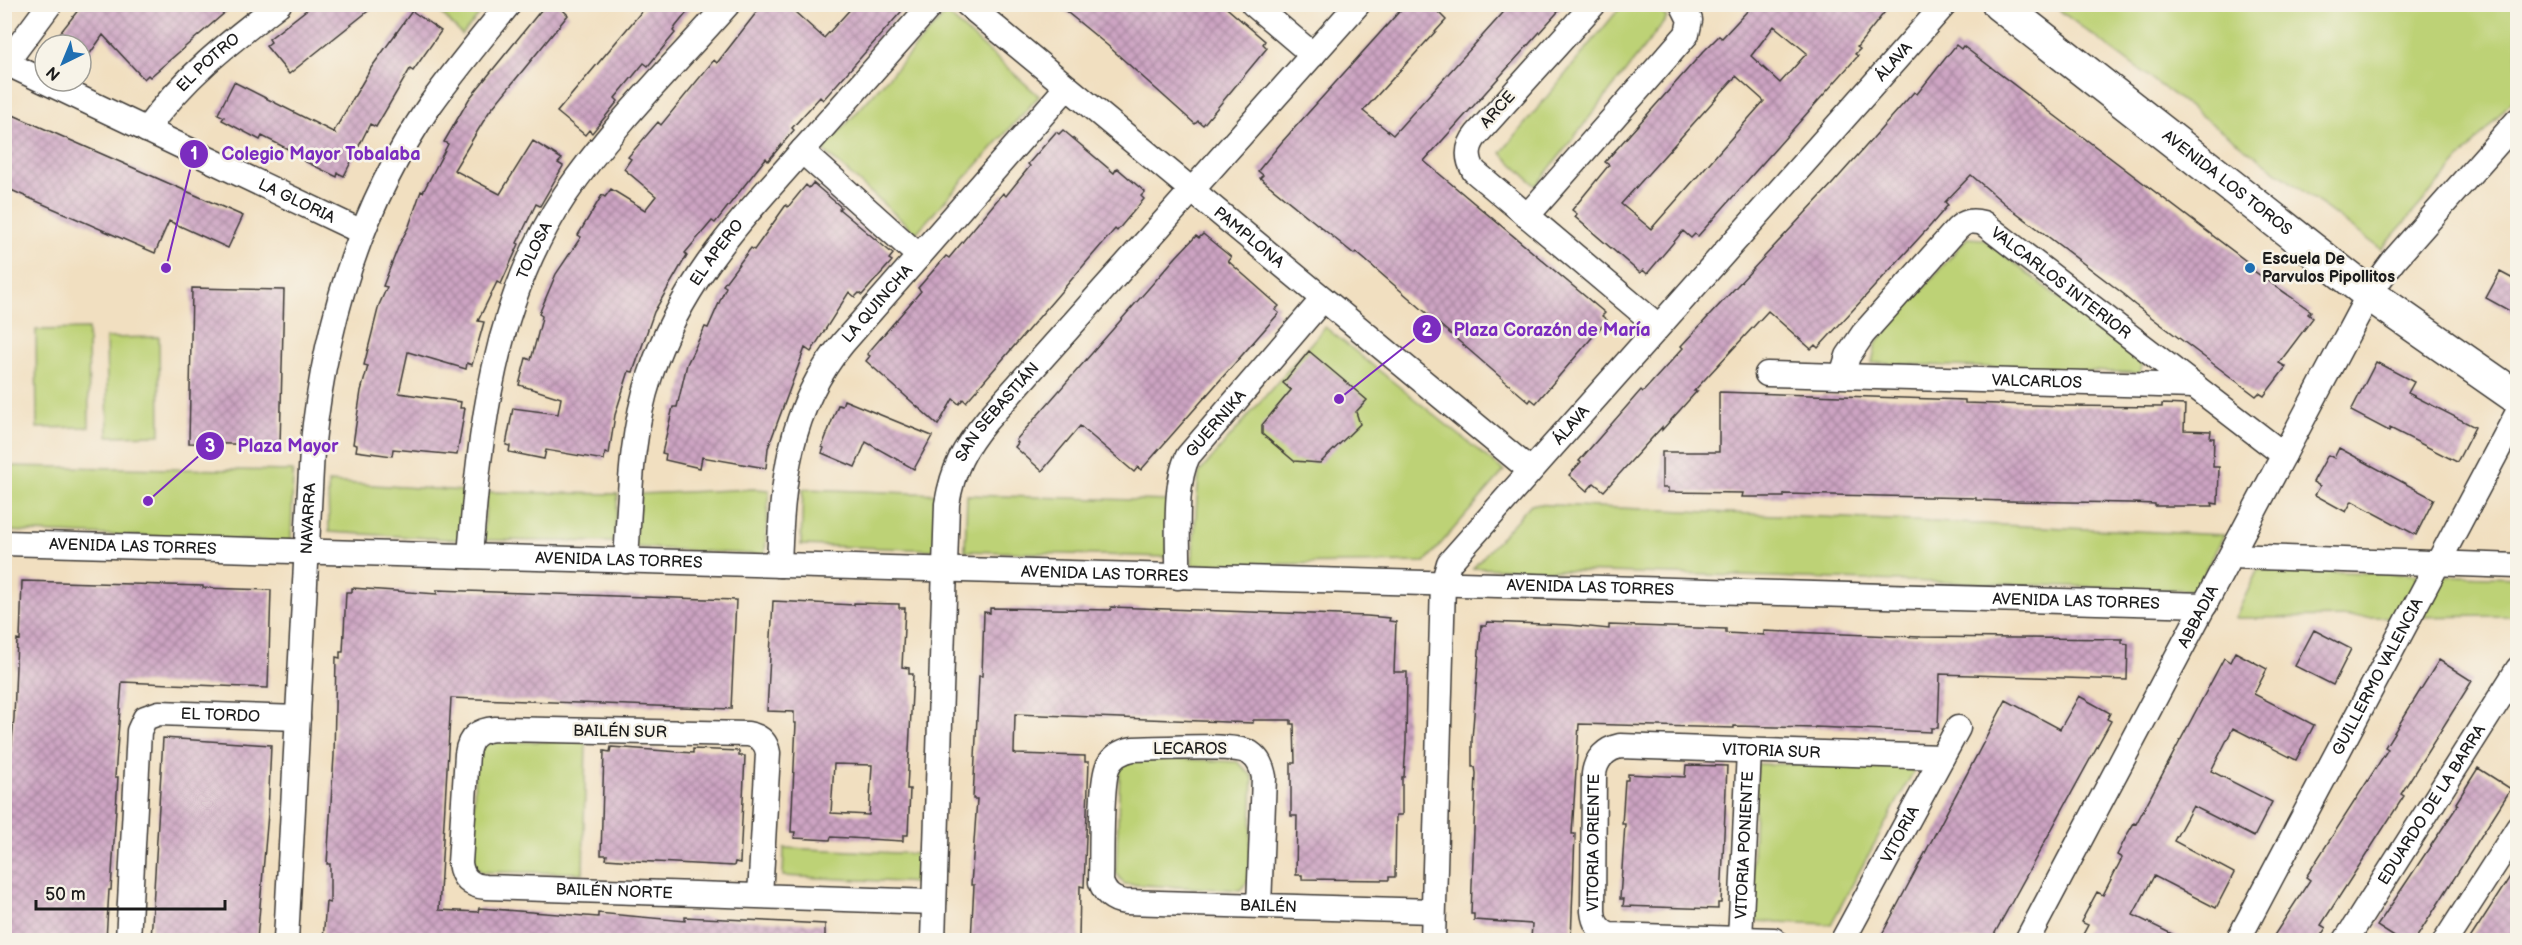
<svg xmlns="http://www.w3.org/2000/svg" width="2522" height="945" font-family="'Balsamiq Sans',sans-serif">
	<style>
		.green { fill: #bdd276; stroke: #6c7749; stroke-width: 1.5 }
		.building { fill: url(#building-cross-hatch); fill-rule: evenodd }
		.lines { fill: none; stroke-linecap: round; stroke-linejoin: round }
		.minor-casing { stroke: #3c3935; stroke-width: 27 }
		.secondary-casing { stroke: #3c3935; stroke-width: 36 }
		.minor { stroke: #fff; stroke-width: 24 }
		.secondary { stroke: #fff; stroke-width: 33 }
		.poi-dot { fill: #1f6fb2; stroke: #f7f3e8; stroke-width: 2 }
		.labels { text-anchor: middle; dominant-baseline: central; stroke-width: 5; stroke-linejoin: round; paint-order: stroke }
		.street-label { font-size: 16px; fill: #1c1c1c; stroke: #f7f3e8 }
		.poi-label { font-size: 16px; font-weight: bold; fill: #1c1c1c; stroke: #f7f3e8; text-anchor: start }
		.leader { fill: none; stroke: #7b2cbf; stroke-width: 2 }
		.callout-dot { fill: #7b2cbf; stroke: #f7f3e8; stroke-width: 2 }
		.mark-label { font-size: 18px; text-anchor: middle; font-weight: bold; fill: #fff }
		.callout-label { font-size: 18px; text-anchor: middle; font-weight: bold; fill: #7b2cbf; stroke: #f7f3e8; stroke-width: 5; stroke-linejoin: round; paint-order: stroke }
	</style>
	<defs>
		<pattern id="building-cross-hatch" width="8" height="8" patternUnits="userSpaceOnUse" patternTransform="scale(1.5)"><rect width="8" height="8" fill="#cda4c3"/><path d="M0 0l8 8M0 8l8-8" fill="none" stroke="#a6859e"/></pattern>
	</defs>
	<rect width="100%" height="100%" fill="#f7f3e8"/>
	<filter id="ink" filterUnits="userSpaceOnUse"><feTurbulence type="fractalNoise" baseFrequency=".0167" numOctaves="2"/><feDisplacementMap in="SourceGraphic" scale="12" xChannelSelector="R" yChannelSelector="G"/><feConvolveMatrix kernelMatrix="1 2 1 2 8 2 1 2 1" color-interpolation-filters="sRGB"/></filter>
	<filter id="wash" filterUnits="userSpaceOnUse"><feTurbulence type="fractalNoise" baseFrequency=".008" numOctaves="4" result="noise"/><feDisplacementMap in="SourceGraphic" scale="24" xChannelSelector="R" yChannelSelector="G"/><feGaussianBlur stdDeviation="1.35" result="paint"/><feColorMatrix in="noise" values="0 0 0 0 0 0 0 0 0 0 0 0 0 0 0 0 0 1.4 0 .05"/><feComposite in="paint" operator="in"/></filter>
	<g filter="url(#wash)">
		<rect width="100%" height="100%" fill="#f1dfc0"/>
		<path class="green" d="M 1623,4 L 1654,5 L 1667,18 L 1536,186 L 1501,153 Z
			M 434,5 L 488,5 L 462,35 Z
			M 2052,5 L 2517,5 L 2517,95 L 2381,249 Z
			M 946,13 L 1039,96 L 916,233 L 823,150 Z
			M 1967,238 L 1983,239 L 2143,363 L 2140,373 L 1872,363 L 1876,343 Z
			M 1325,327 L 1504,471 L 1425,562 L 1192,565 L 1199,473 Z
			M 88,329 L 89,427 L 37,428 L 36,330 Z
			M 159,337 L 160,435 L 108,436 L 106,338 Z
			M 5,466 L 293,471 L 291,542 L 5,531 Z
			M 328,482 L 464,491 L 463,540 L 329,532 Z
			M 755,489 L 769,490 L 765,555 L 633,547 L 641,494 Z
			M 803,489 L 940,494 L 938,550 L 801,545 Z
			M 487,492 L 618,494 L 614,542 L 483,540 Z
			M 967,495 L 1168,501 L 1167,557 L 965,551 Z
			M 1531,504 L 2224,535 L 2195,590 L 1473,568 Z
			M 2258,569 L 2517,578 L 2517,616 L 2235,618 Z
			M 586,741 L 583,873 L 482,872 L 473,863 L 475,753 L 484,742 Z
			M 1128,756 L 1238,762 L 1253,777 L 1249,880 L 1240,890 L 1124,884 L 1116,872 L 1120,768 Z
			M 1757,764 L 1917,765 L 1831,924 L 1750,921 Z
			M 784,848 L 919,854 L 918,883 L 783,876 Z"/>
		<g id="blocks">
			<path class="building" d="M 83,4 L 235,4 L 150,77 L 148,75 L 144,79 L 103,35 L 89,55 L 81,49 L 81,45 L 76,45 L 60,33 Z
				M 314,4 L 377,4 L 289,74 L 266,46 L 271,42 L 269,39 Z
				M 546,4 L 557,4 L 568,15 L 489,112 L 454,170 L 500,194 L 533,141 L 562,159 L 558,163 L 563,166 L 540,206 L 536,204 L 517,243 L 519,244 L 501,284 L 497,282 L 478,321 L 484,322 L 472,365 L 467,363 L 466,369 L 408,352 L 399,393 L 461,402 L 460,408 L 465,408 L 457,455 L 393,449 L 392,456 L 356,451 L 357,445 L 353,444 L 361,391 L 368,366 L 364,365 L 379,305 L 387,287 L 383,286 L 399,245 L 409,226 L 421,191 L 423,192 L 448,144 L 444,142 L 469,99 Z
				M 648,4 L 694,4 L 676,26 L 673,31 L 675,33 L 648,66 L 644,63 L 615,98 L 618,101 L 592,133 L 589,130 L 585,135 L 557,112 Z
				M 763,4 L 786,4 L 824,38 L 855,4 L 908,4 L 823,100 L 820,97 L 792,128 L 794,130 L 768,161 L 766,158 L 715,223 L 712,221 L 685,253 L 687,255 L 654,312 L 633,372 L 629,371 L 615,415 L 609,454 L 605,453 L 604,460 L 546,450 L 544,459 L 509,452 L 510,446 L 506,445 L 513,408 L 558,414 L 561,398 L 519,385 L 526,358 L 531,360 L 541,322 L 542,316 L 539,314 L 556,274 L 581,237 L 578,235 L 602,195 L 605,197 L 611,189 L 645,210 L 656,196 L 624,169 L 631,159 L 628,157 L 658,122 L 661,125 L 714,60 L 717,63 Z
				M 1057,4 L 1222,4 L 1265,41 L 1263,44 L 1267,48 L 1203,125 L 1198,121 L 1195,124 L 1107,45 Z
				M 1406,4 L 1430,4 L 1446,20 L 1363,111 L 1393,135 L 1511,4 L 1565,4 L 1424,161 L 1605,313 L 1602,316 L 1607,320 L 1536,403 L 1531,399 L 1529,402 L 1356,252 L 1354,254 L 1333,237 L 1260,178 L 1263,175 L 1258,171 L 1281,143 Z
				M 1747,4 L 1891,4 L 1857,47 L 1860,49 L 1855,54 L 1858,56 L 1698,236 L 1695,234 L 1691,238 L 1683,231 L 1647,274 L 1643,270 L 1640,273 L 1575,217 L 1577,214 L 1572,210 L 1609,165 L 1605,162 L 1703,52 L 1719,36 L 1722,38 L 1751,7 ZM 1774,26 L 1807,53 L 1780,83 L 1751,56 ZM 1736,76 L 1764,101 L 1651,229 L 1621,204 Z
				M 412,11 L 441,31 L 413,71 L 410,69 L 376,127 L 370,124 L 344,176 L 338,173 L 337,177 L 300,159 L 302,156 L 262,136 L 260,140 L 222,120 L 224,117 L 218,114 L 234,82 L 335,133 L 334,131 L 371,68 Z
				M 1956,45 L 1961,49 L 1963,46 L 2246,261 L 2244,264 L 2311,311 L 2308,314 L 2313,318 L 2279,363 L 2286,367 L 2264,396 L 2259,393 L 2256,396 L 2135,305 L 2124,296 L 2125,295 L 2005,204 L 1971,175 L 1945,202 L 1948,205 L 1931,225 L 1818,348 L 1815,345 L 1811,349 L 1768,311 L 1694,391 L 1697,391 L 1662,430 L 1662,427 L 1604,491 L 1594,483 L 1587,491 L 1569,475 L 1581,462 L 1579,461 L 1641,390 L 1643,392 L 1683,348 L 1681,346 L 1834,182 L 1914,92 L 1917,94 Z
				M 4,111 L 243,216 L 228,248 L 169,221 L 155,253 L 4,187 Z
				M 1063,130 L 1114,173 L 1117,168 L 1145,192 L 1141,196 L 1144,199 L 1117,231 L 1115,229 L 966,402 L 963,399 L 959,404 L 953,399 L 938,425 L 866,361 L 870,356 L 867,354 L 921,291 L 918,288 L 946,256 L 949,258 L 1003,193 L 1006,196 L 1030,166 L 1028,164 L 1056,132 L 1059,134 Z
				M 813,183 L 841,207 L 839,209 L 893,254 L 889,259 L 892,261 L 862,295 L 859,293 L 855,297 L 849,292 L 811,352 L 805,348 L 768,448 L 766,468 L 702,457 L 700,468 L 665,460 L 666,454 L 662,453 L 673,407 L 677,407 L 687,364 L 705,327 L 708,328 L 726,287 L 723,285 L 751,248 L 754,250 L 786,205 L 788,207 L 806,185 L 809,188 Z
				M 1203,234 L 1231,257 L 1228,261 L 1279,306 L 1275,310 L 1279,313 L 1141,470 L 1138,467 L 1134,472 L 1080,426 L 1042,471 L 1015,447 L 1018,443 L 1016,440 L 1176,257 L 1196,236 L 1199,238 Z
				M 2500,272 L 2517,281 L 2517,315 L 2486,298 Z
				M 192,288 L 284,290 L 280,445 L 189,443 Z
				M 1309,351 L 1367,400 L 1356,412 L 1360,424 L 1320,463 L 1294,461 L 1262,434 L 1262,425 L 1291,390 L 1283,383 Z
				M 2376,362 L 2414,382 L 2408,393 L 2475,427 L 2457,462 L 2390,428 L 2389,431 L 2351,411 Z
				M 1719,392 L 1965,400 L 1965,403 L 2067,406 L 2162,407 L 2162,404 L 2185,405 L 2184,430 L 2211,431 L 2210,438 L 2214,438 L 2213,467 L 2219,467 L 2218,504 L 2212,503 L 2213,506 L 2155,506 L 2155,504 L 2131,503 L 2006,501 L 1976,500 L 1976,498 L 1784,494 L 1784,497 L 1742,497 L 1743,493 L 1668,492 L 1668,488 L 1662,488 L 1662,452 L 1719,452 Z
				M 844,400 L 932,436 L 914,469 L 866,442 L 855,467 L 822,453 L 824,448 L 822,447 L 838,405 L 842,406 Z
				M 2339,448 L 2434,499 L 2416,535 L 2352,501 L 2346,512 L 2315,495 L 2320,486 L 2313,482 L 2328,455 L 2334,458 Z
				M 22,581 L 203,586 L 203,588 L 271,590 L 268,688 L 122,682 L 115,777 L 118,777 L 111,890 L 109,890 L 106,940 L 4,940 L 4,827 L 14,718 L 17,639 L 20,640 Z
				M 352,588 L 437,594 L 437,590 L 736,600 L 731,709 L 451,698 L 439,910 L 478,912 L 479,908 L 598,917 L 598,913 L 685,921 L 685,917 L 825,924 L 825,940 L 323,940 L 326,902 L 330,903 L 330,864 L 327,864 L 334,756 L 336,657 L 340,658 L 340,652 L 343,652 L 346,592 L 352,592 Z
				M 773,601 L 854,605 L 854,603 L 899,604 L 899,608 L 905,608 L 902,667 L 909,668 L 909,674 L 913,674 L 907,789 L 910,789 L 908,835 L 903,835 L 903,841 L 831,837 L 830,840 L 794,838 L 795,832 L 791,832 L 796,723 L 794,723 L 794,712 L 767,711 ZM 834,764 L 872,765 L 869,815 L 831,813 Z
				M 1111,607 L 1367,616 L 1390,618 L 1389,621 L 1396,622 L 1394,672 L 1407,672 L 1406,743 L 1404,777 L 1402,777 L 1402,815 L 1396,815 L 1395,877 L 1389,877 L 1389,880 L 1302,879 L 1302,875 L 1296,875 L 1297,816 L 1291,816 L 1291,763 L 1295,763 L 1294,724 L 1291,724 L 1291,720 L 1253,720 L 1253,723 L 1015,714 L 1014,753 L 1016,754 L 1085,756 L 1085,762 L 1089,762 L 1084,887 L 1080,886 L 1079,940 L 971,940 L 974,885 L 971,885 L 977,799 L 973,799 L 979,676 L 982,676 L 984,612 L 990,613 L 990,608 L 1111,610 Z
				M 1487,622 L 1570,625 L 1609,629 L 1609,625 L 1726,629 L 1726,633 L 1764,635 L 1764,631 L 1921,637 L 2122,639 L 2122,643 L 2128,644 L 2127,680 L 1940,674 L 1938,728 L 1931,728 L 1931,732 L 1815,727 L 1814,728 L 1734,726 L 1734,728 L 1579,724 L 1572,834 L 1575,834 L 1571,940 L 1531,940 L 1532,924 L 1474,920 L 1474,914 L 1471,914 L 1476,773 L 1475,767 L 1472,767 L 1472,739 L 1481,626 L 1486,626 Z
				M 2314,630 L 2351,649 L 2333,685 L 2295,666 Z
				M 2235,652 L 2267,669 L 2254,694 L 2314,725 L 2296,760 L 2233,728 L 2211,771 L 2272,802 L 2254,837 L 2193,806 L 2174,841 L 2234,873 L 2216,908 L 2154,876 L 2133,915 L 2184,940 L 2080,940 L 2088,925 L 2081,922 L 2097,892 L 2103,895 L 2122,858 L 2117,855 L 2128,833 L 2134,823 L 2136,824 L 2224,658 L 2230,662 Z
				M 2439,660 L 2472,681 L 2401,794 L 2404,796 L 2321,925 L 2326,928 L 2318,940 L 2271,940 L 2310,880 L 2306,877 L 2388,749 L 2385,747 Z
				M 2079,696 L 2110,713 L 2107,719 L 2111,721 L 1991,940 L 1879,940 L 2006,700 L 2060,729 Z
				M 163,738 L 271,745 L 268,814 L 257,940 L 151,940 Z
				M 611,747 L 693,753 L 693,749 L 739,751 L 739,756 L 745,756 L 740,863 L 735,862 L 734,866 L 635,861 L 606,859 L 607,855 L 601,855 L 604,751 L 610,752 Z
				M 1686,765 L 1727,766 L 1721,903 L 1718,903 L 1718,909 L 1623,906 L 1624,899 L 1620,899 L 1625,824 L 1622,824 L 1625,780 L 1628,780 L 1628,774 L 1685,777 Z
				M 2478,768 L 2511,789 L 2415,940 L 2399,940 L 2377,926 L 2458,805 L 2456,803 Z
				M 2517,866 L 2517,940 L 2469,940 Z"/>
		</g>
	</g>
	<g filter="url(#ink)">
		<use href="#blocks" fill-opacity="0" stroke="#3c3935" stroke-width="1.5"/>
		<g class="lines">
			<defs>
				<g id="minor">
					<path id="s1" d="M 967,4 L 1530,470"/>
					<path d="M 1253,4 L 1313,55"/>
					<path d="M 1594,4 L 1477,134 C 1467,146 1466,157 1474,171 L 1658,326"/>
					<path id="s2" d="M 4,62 L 362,232"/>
					<path d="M 6,63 L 50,4"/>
					<path id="s3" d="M 146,130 C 184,77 227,44 279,4"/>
					<path d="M 802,151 L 919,256"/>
					<path d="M 1527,216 L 1687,34 L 1690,20 L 1682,4"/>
					<path id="s4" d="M 1767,374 L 2195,386"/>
					<path id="s5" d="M 1842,375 L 1848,356 L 1863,334 L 1957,229 C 1965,221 1972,220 1983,223 L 2284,455"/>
					<path id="s6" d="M 4,543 L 2205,605"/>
					<path id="s7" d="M 470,556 C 480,431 493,303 565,195 C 612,126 673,66 728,4"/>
					<path d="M 2231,556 L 2518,566"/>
					<path id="s8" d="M 626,561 C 630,499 630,435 650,376 C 680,284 739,222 802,151 C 845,103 888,53 932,4"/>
					<path id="s9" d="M 779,565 C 782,483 788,409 843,343 L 1067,87"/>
					<path id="s10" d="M 1178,577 C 1179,542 1173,486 1188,456 L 1323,299"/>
					<path id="s11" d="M 760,896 L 768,753 C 766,741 759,736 748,734 L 495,729 C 479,730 469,737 467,754 L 460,863 C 462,878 470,886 486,887 L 934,902"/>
					<path id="s12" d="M 1259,906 L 1264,777 C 1262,767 1259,759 1250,753 C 1234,743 1156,749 1133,749 C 1122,751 1113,756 1108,766 C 1100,783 1102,859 1101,882 C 1105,894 1112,900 1125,902 L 1433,911"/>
					<path id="s13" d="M 1740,939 L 1749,751"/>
					<path id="s14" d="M 128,940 L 139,731 L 145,718 L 159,713 L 298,718"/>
					<path id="s15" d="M 286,940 L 312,451 C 324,328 359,208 430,105 C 455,70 482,37 509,4"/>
					<path id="s16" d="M 933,940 L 947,504 C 953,468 964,448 987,420 L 1358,4"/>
					<path id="s17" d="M 1433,940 L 1443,584 L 1449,563 L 1945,4"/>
					<path id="s18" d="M 1774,940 L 1609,935 C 1598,930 1594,923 1593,911 L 1594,774 C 1596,758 1606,749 1620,746 L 1942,757"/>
					<path id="s19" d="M 1843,940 L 1958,728"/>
					<path id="s20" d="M 2027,940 L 2369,294 L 2394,260 L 2518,120"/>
					<path id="s21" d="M 2238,940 L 2518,412"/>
					<path id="s22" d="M 2346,940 L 2518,669"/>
					<path d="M 2446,940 L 2518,828"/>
				</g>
				<g id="secondary">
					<path id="s23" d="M 1999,4 L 2369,294 L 2518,398"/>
				</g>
			</defs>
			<use href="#minor" class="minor-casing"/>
			<use href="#secondary" class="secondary-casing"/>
			<use href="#minor" class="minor"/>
			<use href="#secondary" class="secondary"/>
		</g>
	</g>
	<circle class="poi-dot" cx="2250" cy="268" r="6"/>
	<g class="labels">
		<g class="street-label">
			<text stroke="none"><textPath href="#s17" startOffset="1048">ÁLAVA</textPath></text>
			<text stroke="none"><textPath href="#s3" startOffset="92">EL POTRO</textPath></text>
			<text transform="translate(1498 110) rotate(-48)">ARCE</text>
			<text stroke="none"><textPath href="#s23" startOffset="290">AVENIDA LOS TOROS</textPath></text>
			<text stroke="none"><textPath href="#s2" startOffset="324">LA GLORIA</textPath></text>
			<text stroke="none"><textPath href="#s1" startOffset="366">PAMPLONA</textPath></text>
			<text stroke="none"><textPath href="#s7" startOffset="314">TOLOSA</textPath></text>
			<text stroke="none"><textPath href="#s8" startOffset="328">EL APERO</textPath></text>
			<text stroke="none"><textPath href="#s5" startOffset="314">VALCARLOS INTERIOR</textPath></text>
			<text stroke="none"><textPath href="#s9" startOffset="288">LA QUINCHA</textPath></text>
			<text stroke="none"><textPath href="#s4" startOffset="270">VALCARLOS</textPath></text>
			<text stroke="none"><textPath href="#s16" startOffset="543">SAN SEBASTIÁN</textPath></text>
			<text stroke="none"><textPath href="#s10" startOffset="165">GUERNIKA</textPath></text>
			<text stroke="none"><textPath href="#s17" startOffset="562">ÁLAVA</textPath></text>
			<text stroke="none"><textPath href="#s15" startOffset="422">NAVARRA</textPath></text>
			<text stroke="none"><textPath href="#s6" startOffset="129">AVENIDA LAS TORRES</textPath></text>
			<text stroke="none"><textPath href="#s6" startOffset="615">AVENIDA LAS TORRES</textPath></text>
			<text stroke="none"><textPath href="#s6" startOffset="1101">AVENIDA LAS TORRES</textPath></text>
			<text stroke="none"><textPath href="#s6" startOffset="1587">AVENIDA LAS TORRES</textPath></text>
			<text stroke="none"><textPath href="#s6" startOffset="2073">AVENIDA LAS TORRES</textPath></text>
			<text stroke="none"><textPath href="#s20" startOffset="366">ABBADIA</textPath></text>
			<text stroke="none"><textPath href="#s21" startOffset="298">GUILLERMO VALENCIA</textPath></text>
			<text stroke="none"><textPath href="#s14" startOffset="300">EL TORDO</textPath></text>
			<text transform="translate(620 732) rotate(1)">BAILÉN SUR</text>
			<text x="1190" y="749">LECAROS</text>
			<text stroke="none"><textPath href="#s18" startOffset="525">VITORIA SUR</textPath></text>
			<text stroke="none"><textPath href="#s22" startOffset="160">EDUARDO DE LA BARRA</textPath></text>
			<text stroke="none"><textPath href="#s19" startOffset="120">VITORIA</textPath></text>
			<text stroke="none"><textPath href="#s18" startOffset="264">VITORIA ORIENTE</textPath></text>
			<text stroke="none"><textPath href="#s13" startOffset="94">VITORIA PONIENTE</textPath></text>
			<text stroke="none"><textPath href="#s11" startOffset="744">BAILÉN NORTE</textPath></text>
			<text stroke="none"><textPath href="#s12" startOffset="600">BAILÉN</textPath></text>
		</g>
		<g class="poi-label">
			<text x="2262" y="259">Escuela De<tspan x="2262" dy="18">Parvulos Pipollitos</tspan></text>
		</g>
	</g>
	<path class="leader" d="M166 268L194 154M1339 399L1427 329M148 501L210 446"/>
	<g class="callout-dot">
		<circle cx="166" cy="268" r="6"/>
		<circle cx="1339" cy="399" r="6"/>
		<circle cx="148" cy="501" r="6"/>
		<circle cx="194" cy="154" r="15"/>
		<circle cx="1427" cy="329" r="15"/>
		<circle cx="210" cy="446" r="15"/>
	</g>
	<g class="mark-label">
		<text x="194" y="160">1</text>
		<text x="1427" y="336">2</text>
		<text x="210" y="452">3</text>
	</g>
	<g class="callout-label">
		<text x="321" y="160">Colegio Mayor Tobalaba</text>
		<text x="1552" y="336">Plaza Corazón de María</text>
		<text x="288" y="452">Plaza Mayor</text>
	</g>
	<rect width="2522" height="945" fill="none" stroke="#f7f3e8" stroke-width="24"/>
	<g transform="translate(63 63) rotate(223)"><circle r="28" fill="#f7f3e8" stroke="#9f9d96" stroke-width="1.5"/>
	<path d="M0-4.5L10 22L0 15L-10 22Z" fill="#1f6fb2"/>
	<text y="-9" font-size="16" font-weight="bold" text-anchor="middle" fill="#1c1c1c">N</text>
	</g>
	<path d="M36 900v9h189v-9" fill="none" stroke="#1c1c1c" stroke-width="3"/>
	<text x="45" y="900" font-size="18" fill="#1c1c1c" stroke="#f7f3e8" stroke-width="4.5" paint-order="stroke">50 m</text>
</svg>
